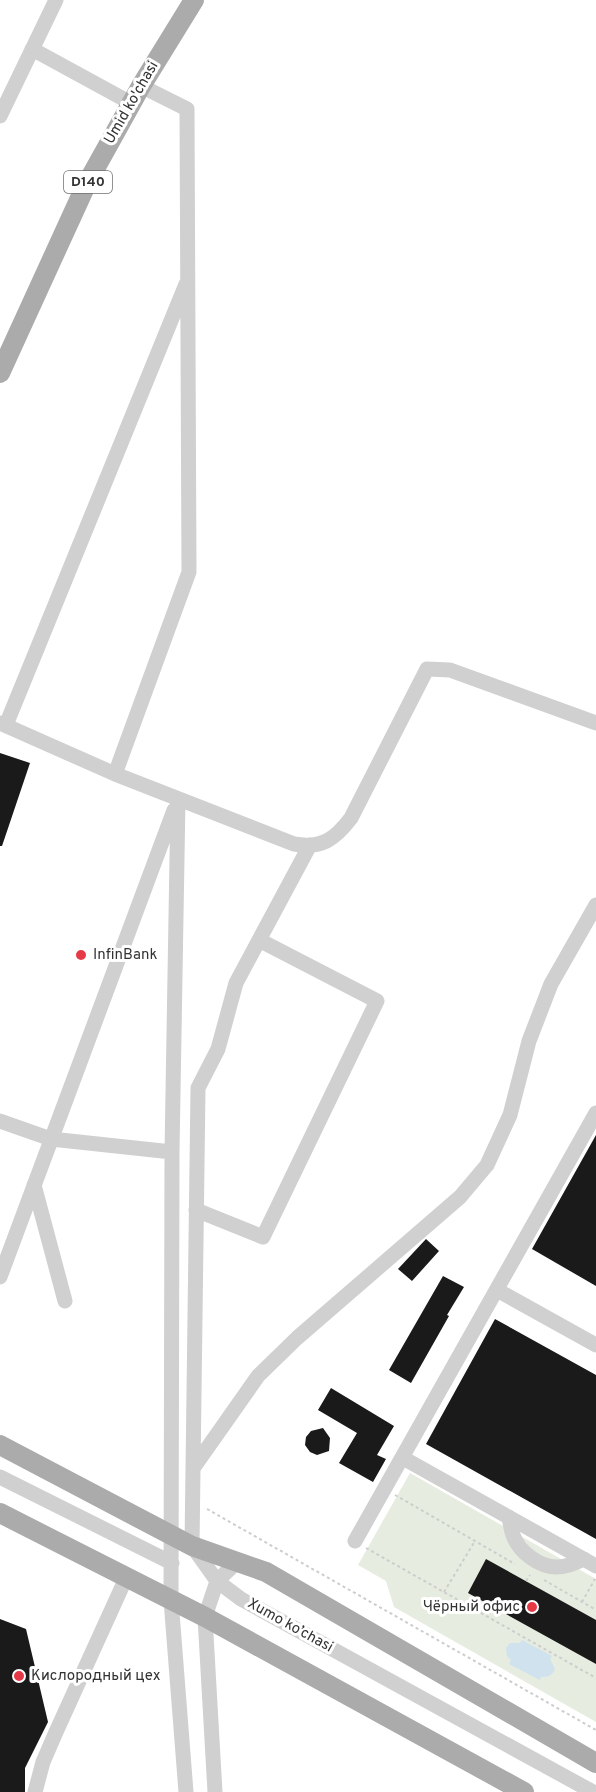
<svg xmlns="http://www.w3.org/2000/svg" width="596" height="1792" font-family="Overpass,sans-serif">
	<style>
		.green { fill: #e6ecdf }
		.water { fill: #cfe2ee }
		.building { fill: #1a1a1a }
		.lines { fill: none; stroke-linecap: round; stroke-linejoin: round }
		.path { stroke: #cdcdcd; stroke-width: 2; stroke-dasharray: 3 3; stroke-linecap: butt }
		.minor { stroke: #d0d0d0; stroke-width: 15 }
		.major { stroke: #ababab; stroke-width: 20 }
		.poi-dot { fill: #e63946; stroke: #fff; stroke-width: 2 }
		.labels { text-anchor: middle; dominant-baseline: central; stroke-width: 6; stroke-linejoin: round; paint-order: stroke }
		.shield { fill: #fff; stroke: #707070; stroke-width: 1.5 }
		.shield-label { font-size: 14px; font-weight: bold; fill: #333 }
		.street-label { font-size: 15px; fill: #333; stroke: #fff }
		.poi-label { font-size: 15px; fill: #333; stroke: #fff; text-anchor: start }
	</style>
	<rect width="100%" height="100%" fill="#fff"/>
	<path class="green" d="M 410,1473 L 596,1579 L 596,1722 L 394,1607 L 386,1581 L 358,1565 Z"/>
	<path class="water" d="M 522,1640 L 552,1656 L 550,1659 L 555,1669 C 552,1676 548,1677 541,1677 L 540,1680 L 509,1664 L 511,1660 L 507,1656 L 506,1648 L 510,1643 L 520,1643 Z"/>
	<path class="building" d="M 0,753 L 30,763 L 2,846 L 0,846 Z
		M 596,1135 L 596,1286 L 532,1249 Z
		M 426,1239 L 439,1251 L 412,1281 L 398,1269 Z
		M 443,1276 L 464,1287 L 447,1315 L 449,1316 L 411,1383 L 389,1370 Z
		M 495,1319 L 596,1375 L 596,1539 L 426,1444 Z
		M 331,1388 L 394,1426 L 377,1455 L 386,1459 L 373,1482 L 339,1463 L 357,1433 L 318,1410 Z
		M 323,1428 L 330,1438 L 329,1451 L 317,1455 L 310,1452 L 305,1445 L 306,1437 L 311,1431 Z
		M 486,1559 L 596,1620 L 596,1664 L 468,1593 Z
		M 0,1619 L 26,1629 L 48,1722 L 25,1768 L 25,1792 L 0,1792 Z"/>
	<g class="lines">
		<path class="path" d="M 395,1495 L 515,1564
			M 207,1509 L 596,1730
			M 366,1548 L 596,1678
			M 544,1580 L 596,1610
			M 526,1581 L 530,1575
			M 444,1592 L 475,1541
			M 582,1602 L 595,1579"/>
		<path class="minor" d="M 32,49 L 131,103
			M 0,116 L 56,0
			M 0,723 L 115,774 L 294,844 C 322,849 335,839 351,818 L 427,669 L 450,670 L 596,723
			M 6,725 L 186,284
			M 115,774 L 189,572 L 187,109 L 141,86
			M 178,799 L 172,1152 L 171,1600 L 186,1792
			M 310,845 L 236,983 L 218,1049 L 198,1088 L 192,1546 L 217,1581 L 241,1599 L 593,1792
			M 0,1121 L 51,1139 L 172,1152
			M 34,1185 L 65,1301
			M 196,1210 L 263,1237 L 377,1001 L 259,940
			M 0,1277 L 174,810
			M 497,1290 L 596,1345
			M 403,1458 L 596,1566
			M 194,1467 L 258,1376 L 297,1338 L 460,1197 L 487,1165 L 510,1115 L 529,1041 L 551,984 L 596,905
			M 0,1477 L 172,1563
			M 509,1517 C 510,1523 511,1530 513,1535 C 519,1552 539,1567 557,1567 C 567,1567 575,1563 584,1559
			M 355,1541 L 596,1113
			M 35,1792 L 43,1762 L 56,1732 L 126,1578
			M 215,1792 L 205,1617 L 217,1581 L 237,1562"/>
		<path class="major" d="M 0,373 L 86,185 L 141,86 L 194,0
			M 0,1445 L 192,1546 L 266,1572 L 596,1763
			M 0,1513 L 205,1617 L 524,1792"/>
	</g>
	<g class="poi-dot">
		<circle cx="81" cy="955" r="6"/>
		<circle cx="532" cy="1607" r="6"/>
		<circle cx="19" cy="1676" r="6"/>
	</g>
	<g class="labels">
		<rect class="shield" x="64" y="171" width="48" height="22" rx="4.5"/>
		<g class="shield-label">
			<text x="88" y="182">D140</text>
		</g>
		<g class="street-label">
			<text transform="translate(132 103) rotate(-60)">Umid ko'chasi</text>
			<text transform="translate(290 1626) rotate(29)">Xumo ko’chasi</text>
		</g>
		<g class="poi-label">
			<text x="93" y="955">InfinBank</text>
			<text x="520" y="1607" text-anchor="end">Чёрный офис</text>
			<text x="31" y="1676">Кислородный цех</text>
		</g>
	</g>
</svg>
